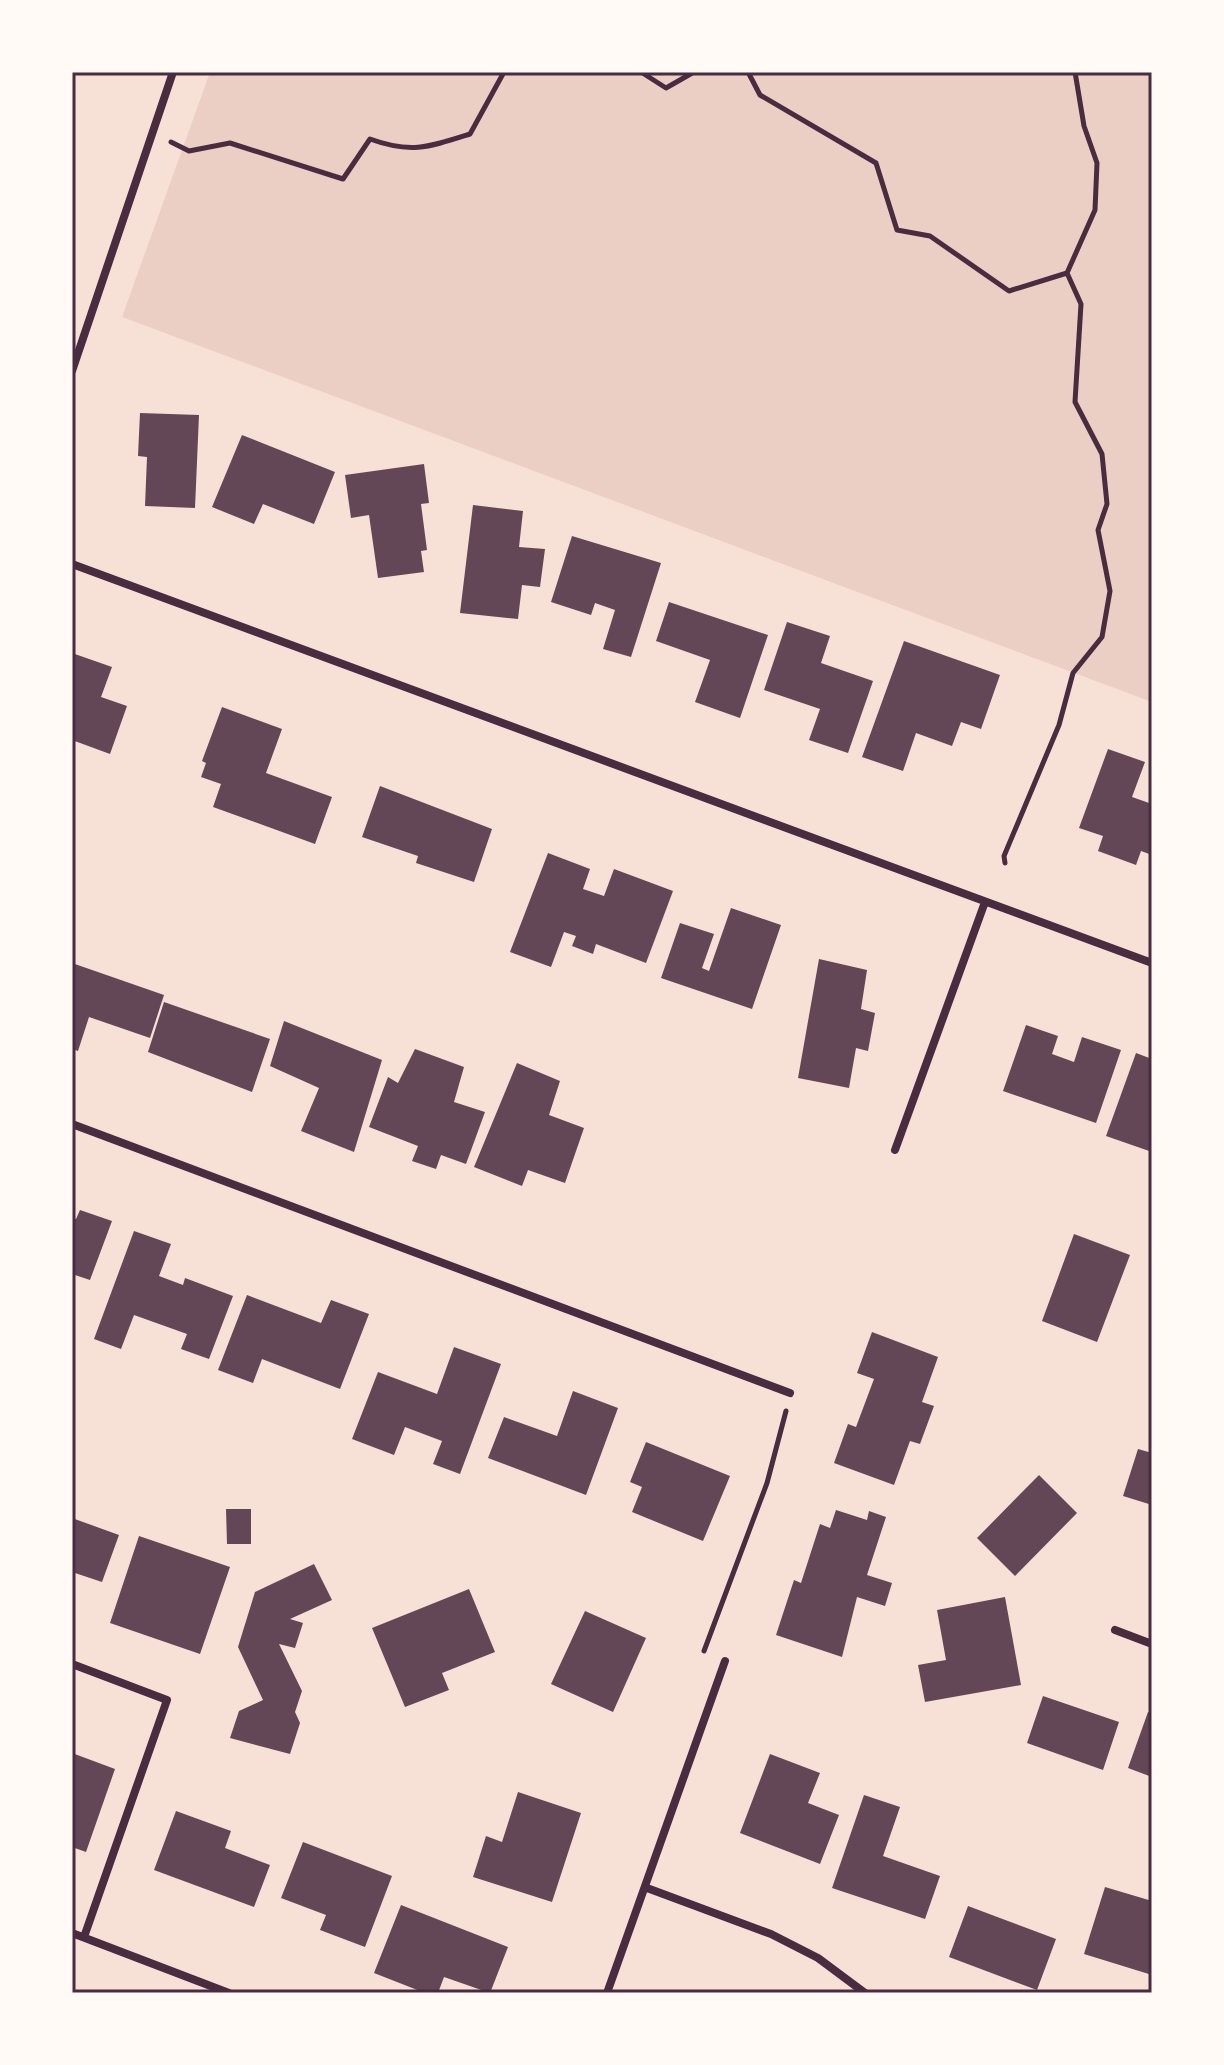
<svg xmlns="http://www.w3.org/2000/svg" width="1224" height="2065" font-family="Lato,sans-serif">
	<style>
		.green { fill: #ebcfc5 }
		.building { fill: #644757 }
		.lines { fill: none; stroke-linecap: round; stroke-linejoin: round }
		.path { stroke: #4a2c40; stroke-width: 5 }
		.minor { stroke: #4a2c40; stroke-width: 8 }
		.neatline { fill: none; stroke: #4a2c40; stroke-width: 3 }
	</style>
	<rect width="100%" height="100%" fill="#f7e1d7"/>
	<path class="green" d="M 210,72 L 1152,72 L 1152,702 L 122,317 Z"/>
	<path class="building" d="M 140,413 L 199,415 L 195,508 L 145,506 L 147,457 L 138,456 Z
		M 242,435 L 335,472 L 314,524 L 263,504 L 254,524 L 212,507 Z
		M 424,464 L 429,503 L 421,504 L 427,550 L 421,551 L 424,572 L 378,578 L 369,515 L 351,518 L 345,475 Z
		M 473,505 L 523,511 L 519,547 L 545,549 L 540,587 L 522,585 L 518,619 L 460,613 Z
		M 572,536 L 661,563 L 631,657 L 603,649 L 615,610 L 595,603 L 591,615 L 551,602 Z
		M 669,602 L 768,635 L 740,718 L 695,702 L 710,660 L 656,641 Z
		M 787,622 L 830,636 L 821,663 L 873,681 L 848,753 L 809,740 L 820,709 L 764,690 Z
		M 904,641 L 1000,675 L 981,729 L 961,722 L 952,746 L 916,733 L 903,771 L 862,757 Z
		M 72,653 L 112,667 L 101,697 L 127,706 L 110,754 L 72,740 Z
		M 222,707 L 282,729 L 266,773 L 332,797 L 315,844 L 213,807 L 221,784 L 201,777 L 206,763 L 202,761 Z
		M 1108,749 L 1145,762 L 1132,797 L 1152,804 L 1152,855 L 1141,851 L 1136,865 L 1098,851 L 1103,836 L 1079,828 Z
		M 380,786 L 492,829 L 474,882 L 416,863 L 418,856 L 362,837 Z
		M 548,853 L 590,869 L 583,889 L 604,896 L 614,869 L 673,891 L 646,963 L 596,944 L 593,954 L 572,946 L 576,936 L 564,932 L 551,967 L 510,952 Z
		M 731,908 L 781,925 L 752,1009 L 661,978 L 680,923 L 714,934 L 702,968 L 709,971 Z
		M 819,959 L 867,970 L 861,1009 L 875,1013 L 868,1051 L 856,1048 L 849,1088 L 798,1078 Z
		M 72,963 L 164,995 L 150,1038 L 89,1017 L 78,1051 L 72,1049 Z
		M 164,1002 L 270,1039 L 252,1092 L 148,1052 Z
		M 284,1021 L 382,1060 L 354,1152 L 301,1131 L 319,1088 L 270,1066 Z
		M 1026,1025 L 1058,1036 L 1052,1054 L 1074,1062 L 1082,1037 L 1121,1050 L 1096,1123 L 1003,1091 Z
		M 415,1049 L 464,1067 L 454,1102 L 485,1112 L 466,1164 L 441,1155 L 436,1169 L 412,1161 L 418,1146 L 369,1127 L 388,1077 L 398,1083 Z
		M 1136,1053 L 1152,1059 L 1152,1152 L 1106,1136 Z
		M 517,1063 L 560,1081 L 549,1115 L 584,1128 L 565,1183 L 528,1170 L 522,1186 L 474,1167 Z
		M 80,1210 L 112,1221 L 90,1280 L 72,1274 L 72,1218 L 76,1219 Z
		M 134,1231 L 171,1244 L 159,1276 L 183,1285 L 185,1278 L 233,1296 L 209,1359 L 181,1349 L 187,1334 L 134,1315 L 121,1349 L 94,1339 Z
		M 1074,1234 L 1130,1255 L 1097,1342 L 1042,1321 Z
		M 247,1295 L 321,1323 L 331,1300 L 369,1314 L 340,1389 L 262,1359 L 253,1383 L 218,1370 Z
		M 872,1332 L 938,1357 L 922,1402 L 934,1406 L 920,1444 L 910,1441 L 894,1485 L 834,1463 L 848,1424 L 856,1427 L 874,1379 L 857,1373 Z
		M 454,1347 L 501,1364 L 460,1474 L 433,1464 L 442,1441 L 405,1427 L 394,1455 L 352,1439 L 378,1372 L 437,1394 Z
		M 573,1391 L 618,1408 L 586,1495 L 488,1458 L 504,1417 L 557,1436 Z
		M 646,1442 L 730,1476 L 703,1541 L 632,1512 L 642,1487 L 630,1482 Z
		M 1138,1449 L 1152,1453 L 1152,1505 L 1123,1496 Z
		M 1039,1475 L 1077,1513 L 1015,1576 L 977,1538 Z
		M 226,1509 L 251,1509 L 251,1544 L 227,1544 Z
		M 836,1510 L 867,1520 L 869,1511 L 886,1517 L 867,1575 L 892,1583 L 885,1606 L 857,1597 L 842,1657 L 776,1635 L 794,1580 L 801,1583 L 820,1524 L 830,1528 Z
		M 72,1518 L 119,1535 L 102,1582 L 72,1572 Z
		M 139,1536 L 230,1567 L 200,1654 L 110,1623 Z
		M 314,1564 L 332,1600 L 290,1619 L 303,1623 L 295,1648 L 279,1644 L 302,1691 L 295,1712 L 300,1723 L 290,1754 L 230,1738 L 239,1711 L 263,1700 L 238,1647 L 255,1592 Z
		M 469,1589 L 495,1652 L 442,1673 L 449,1690 L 405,1707 L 372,1628 Z
		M 1005,1597 L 1021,1685 L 925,1702 L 918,1665 L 946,1660 L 937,1610 Z
		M 585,1611 L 646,1638 L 613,1712 L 551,1684 Z
		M 1043,1696 L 1119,1722 L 1103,1770 L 1027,1743 Z
		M 1148,1712 L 1152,1713 L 1152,1777 L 1128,1768 Z
		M 72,1753 L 115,1769 L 86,1852 L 72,1847 Z
		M 770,1754 L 820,1773 L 808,1803 L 839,1815 L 820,1864 L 740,1833 Z
		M 518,1792 L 581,1813 L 552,1902 L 473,1877 L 486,1836 L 502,1842 Z
		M 864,1795 L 900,1807 L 883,1856 L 940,1876 L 925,1919 L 832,1888 Z
		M 176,1811 L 231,1831 L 225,1848 L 270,1865 L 254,1907 L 154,1870 Z
		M 303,1842 L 392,1876 L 365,1947 L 320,1930 L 326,1915 L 281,1898 Z
		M 1105,1887 L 1152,1901 L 1152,1975 L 1084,1954 Z
		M 401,1905 L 508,1947 L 490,1993 L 444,1977 L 438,1993 L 425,1993 L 374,1973 Z
		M 968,1906 L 1056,1939 L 1037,1990 L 949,1957 Z"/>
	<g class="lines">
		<path class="path" d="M 641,72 L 666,88 L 694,72
			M 748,72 L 760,95 L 876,163 L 897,230 L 930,236 L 1009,291 L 1067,273
			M 171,142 L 189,151 L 230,143 L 343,179 L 370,139 C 411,154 429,147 470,134 L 504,72
			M 1005,863 L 1004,856 L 1059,725 L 1073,673 L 1102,637 L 1110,591 L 1098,530 L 1107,504 L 1102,454 L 1075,402 L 1081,304 L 1067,273 L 1095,210 L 1097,163 L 1084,126 L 1075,72
			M 704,1651 L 767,1483 L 786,1411"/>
		<path class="minor" d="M 72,371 L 173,72
			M 72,564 L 1152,963
			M 72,1124 L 790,1393
			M 895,1150 L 985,902
			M 1115,1630 L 1152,1644
			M 72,1664 L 167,1700 L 84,1937
			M 647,1888 L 771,1934 L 818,1958 L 865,1993
			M 72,1933 L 229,1993
			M 607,1993 L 725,1661"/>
	</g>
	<rect width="1224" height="2065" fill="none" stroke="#fffaf5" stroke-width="148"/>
	<rect x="74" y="74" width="1076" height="1917" class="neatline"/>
</svg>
